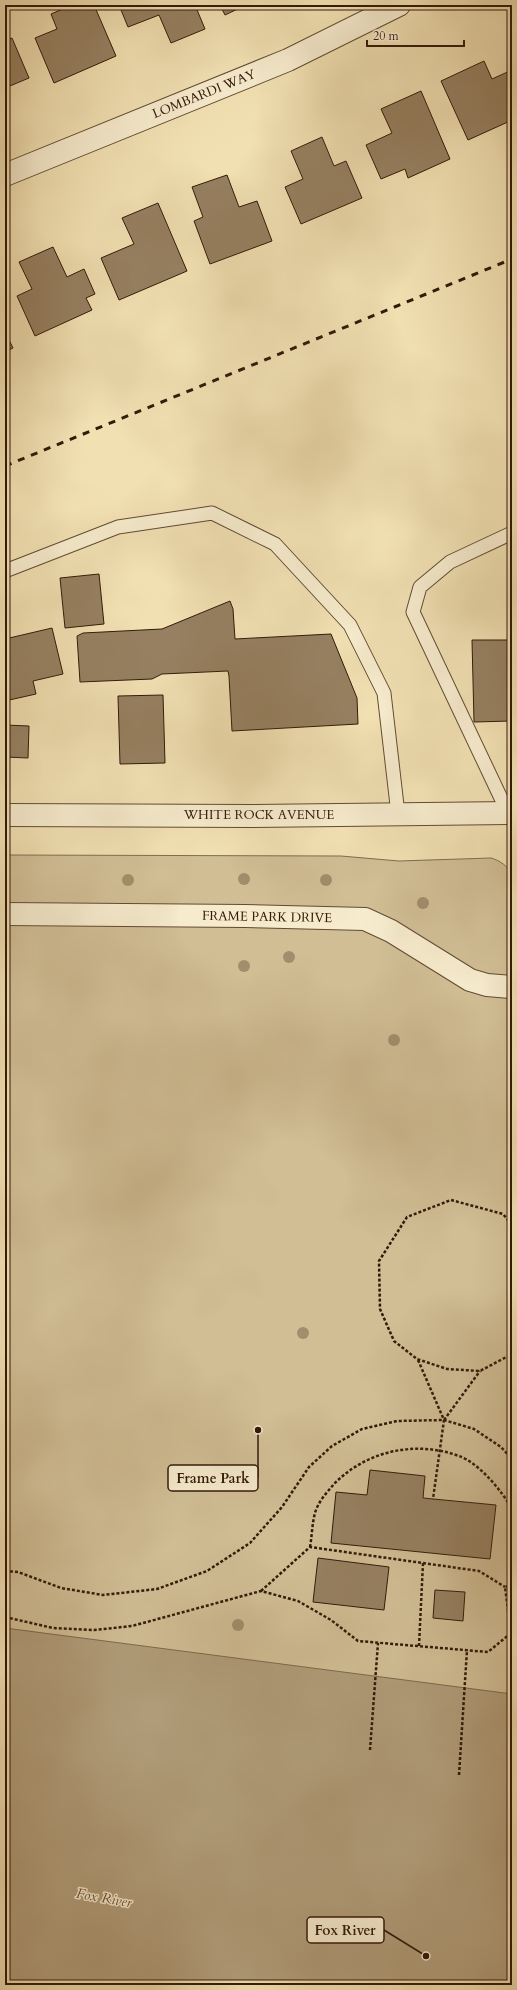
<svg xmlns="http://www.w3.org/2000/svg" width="517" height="1990" font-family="Cardo,serif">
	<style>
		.green { fill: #d1be95; stroke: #826c4f }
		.water { fill: #b09c79; stroke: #7e684c }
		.building { fill: #968061; stroke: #331909 }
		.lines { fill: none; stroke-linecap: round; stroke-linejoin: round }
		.service-casing { stroke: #624b33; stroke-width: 15 }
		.minor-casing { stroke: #624b33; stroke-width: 24 }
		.tertiary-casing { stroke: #624b33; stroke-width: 24 }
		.path { stroke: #331909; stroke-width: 2.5; stroke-dasharray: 3 2; stroke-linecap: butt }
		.service { stroke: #f6ebcd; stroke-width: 13 }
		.minor { stroke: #f6ebcd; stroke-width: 22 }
		.tertiary { stroke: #f6ebcd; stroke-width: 22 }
		.rail { stroke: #331909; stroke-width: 3; stroke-dasharray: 7 7; stroke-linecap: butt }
		.tree { fill: #a28e6c }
		.labels { text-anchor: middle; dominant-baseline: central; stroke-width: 3; stroke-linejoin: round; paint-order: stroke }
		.street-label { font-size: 13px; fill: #331909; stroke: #f6ebcd }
		.water-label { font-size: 14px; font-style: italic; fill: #654d36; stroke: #f6ebcd }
		.leader { fill: none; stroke: #331909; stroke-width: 1.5 }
		.callout-dot { fill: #331909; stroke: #f6ebcd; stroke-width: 1.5 }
		.callout { fill: #f6ebcd; stroke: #331909; stroke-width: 1.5 }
		.callout-label { font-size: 14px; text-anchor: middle; font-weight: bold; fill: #331909 }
	</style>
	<rect width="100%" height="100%" fill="#f1e0b2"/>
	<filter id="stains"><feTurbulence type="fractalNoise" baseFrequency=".005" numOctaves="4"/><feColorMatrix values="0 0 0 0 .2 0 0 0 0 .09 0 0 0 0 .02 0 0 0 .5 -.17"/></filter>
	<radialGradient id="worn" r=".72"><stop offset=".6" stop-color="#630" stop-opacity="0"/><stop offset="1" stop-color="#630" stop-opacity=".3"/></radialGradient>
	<path class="green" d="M 5,855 L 341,856 L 399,861 L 491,858 C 501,861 507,866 512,874 L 512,1985 L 5,1985 Z"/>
	<path class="water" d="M 5,1628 L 512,1694 L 512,1985 L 5,1985 Z"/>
	<path class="building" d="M 72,5 L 94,5 L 116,56 L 54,83 L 35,38 L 57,29 L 51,14 Z
		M 119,5 L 195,5 L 205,29 L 171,43 L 159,15 L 128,27 Z
		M 220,5 L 246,5 L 225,15 Z
		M 12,38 L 29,78 L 5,88 L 5,41 Z
		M 484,61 L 492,79 L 512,70 L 512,112 L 507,114 L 510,121 L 468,140 L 441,81 Z
		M 421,91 L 450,159 L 408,178 L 405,169 L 381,179 L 366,145 L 392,133 L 381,109 Z
		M 322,137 L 334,166 L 346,161 L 362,198 L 301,224 L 285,187 L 303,179 L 291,151 Z
		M 227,175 L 239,207 L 257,201 L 272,241 L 210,264 L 194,221 L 203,217 L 192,187 Z
		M 158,203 L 187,271 L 119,300 L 101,258 L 134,244 L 122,218 Z
		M 53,247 L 67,277 L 84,269 L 95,294 L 86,298 L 92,310 L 35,336 L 17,296 L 32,289 L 19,262 Z
		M 5,332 L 13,348 L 5,352 Z
		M 99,574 L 104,624 L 65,628 L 60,578 Z
		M 230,601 L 233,609 L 235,639 L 331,634 L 357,698 L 358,724 L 232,731 L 229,676 L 228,671 L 162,674 L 152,679 L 80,682 L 77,636 L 83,633 L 162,629 Z
		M 52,628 L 63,674 L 33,681 L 36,694 L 5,701 L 5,639 Z
		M 472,640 L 512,640 L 512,721 L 474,722 Z
		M 163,695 L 165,763 L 120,764 L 118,696 Z
		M 5,725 L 29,726 L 28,758 L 5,757 Z
		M 370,1470 L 425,1476 L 423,1498 L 496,1505 L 490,1559 L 331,1543 L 336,1492 L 367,1495 Z
		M 318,1558 L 389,1567 L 384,1610 L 313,1602 Z
		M 435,1590 L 465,1592 L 463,1621 L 433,1618 Z"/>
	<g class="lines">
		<defs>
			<path id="service" d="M 5,571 L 118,527 L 212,513 L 275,544 L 350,625 L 384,693 L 398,814
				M 508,813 L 413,612 L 420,587 L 450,562 L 512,533"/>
			<path id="minor" d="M 5,175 L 288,60 L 399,5
				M 5,914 L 245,916 L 365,919 L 391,931 L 470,980 L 487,985 L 512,987"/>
			<path id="tertiary" d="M 5,815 L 250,816 L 512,813"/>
		</defs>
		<use href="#service" class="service-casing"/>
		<use href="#minor" class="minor-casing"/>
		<use href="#tertiary" class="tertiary-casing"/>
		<path class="path" d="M 512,1225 L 503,1214 L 451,1200 L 407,1217 L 379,1261 L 380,1309 L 394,1341 L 417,1359 L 447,1369 L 480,1371 L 512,1354
			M 418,1360 L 444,1420 L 433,1499
			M 444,1420 L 480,1371
			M 310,1547 C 312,1536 312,1524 315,1513 C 318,1502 327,1492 335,1483 C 367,1451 415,1440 459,1456 C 479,1463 502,1491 512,1509
			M 5,1571 L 18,1572 L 61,1588 L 103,1595 L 157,1589 L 207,1571 L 250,1543 L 282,1507 L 309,1467 L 332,1446 L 362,1429 L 397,1421 L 444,1420 L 474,1429 L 501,1447 L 512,1459
			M 261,1591 L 310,1547 L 479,1571 L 505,1587
			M 5,1617 L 53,1628 L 94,1630 L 132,1626 L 261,1591 L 298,1601 L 331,1620 L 358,1641 L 488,1652 L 511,1633 L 505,1587 L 512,1585
			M 419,1646 L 423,1563
			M 370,1750 L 378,1643
			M 459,1775 L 467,1650"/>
		<use href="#service" class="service"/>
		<use href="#minor" class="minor"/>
		<use href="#tertiary" class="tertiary"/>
		<path class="rail" d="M 5,466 L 512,259"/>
	</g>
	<g class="tree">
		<circle cx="244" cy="879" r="6"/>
		<circle cx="128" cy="880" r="6"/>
		<circle cx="326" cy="880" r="6"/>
		<circle cx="423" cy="903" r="6"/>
		<circle cx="289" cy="957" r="6"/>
		<circle cx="244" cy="966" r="6"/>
		<circle cx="394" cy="1040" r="6"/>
		<circle cx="303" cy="1333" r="6"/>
		<circle cx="238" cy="1625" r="6"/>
	</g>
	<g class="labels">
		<g class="street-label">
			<text transform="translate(204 94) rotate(-22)">LOMBARDI WAY</text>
			<text x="259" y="815">WHITE ROCK AVENUE</text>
			<text transform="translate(267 917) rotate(1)">FRAME PARK DRIVE</text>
		</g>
		<g class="water-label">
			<text transform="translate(104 1898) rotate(10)">Fox River</text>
		</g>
	</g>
	<path class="leader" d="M258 1430L258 1478M426 1956L384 1930"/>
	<g class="callout-dot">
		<circle cx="258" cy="1430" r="4"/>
		<circle cx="426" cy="1956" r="4"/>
	</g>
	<g class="callout">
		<rect x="168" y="1465" width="90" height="26" rx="4"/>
		<rect x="307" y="1917" width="77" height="26" rx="4"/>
	</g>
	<g class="callout-label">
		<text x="213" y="1483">Frame Park</text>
		<text x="345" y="1935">Fox River</text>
	</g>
	<rect width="517" height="1990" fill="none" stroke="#f1e0b2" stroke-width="20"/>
	<rect x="6" y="6" width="505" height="1978" fill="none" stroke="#331909" stroke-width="2"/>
	<rect x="10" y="10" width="497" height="1970" fill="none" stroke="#331909"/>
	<path d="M367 40v6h97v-6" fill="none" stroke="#331909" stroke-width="2"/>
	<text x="373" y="40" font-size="12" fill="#331909" stroke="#f6ebcd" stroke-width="3" paint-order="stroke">20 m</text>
	<rect width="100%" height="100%" filter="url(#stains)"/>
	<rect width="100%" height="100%" fill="url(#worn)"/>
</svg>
